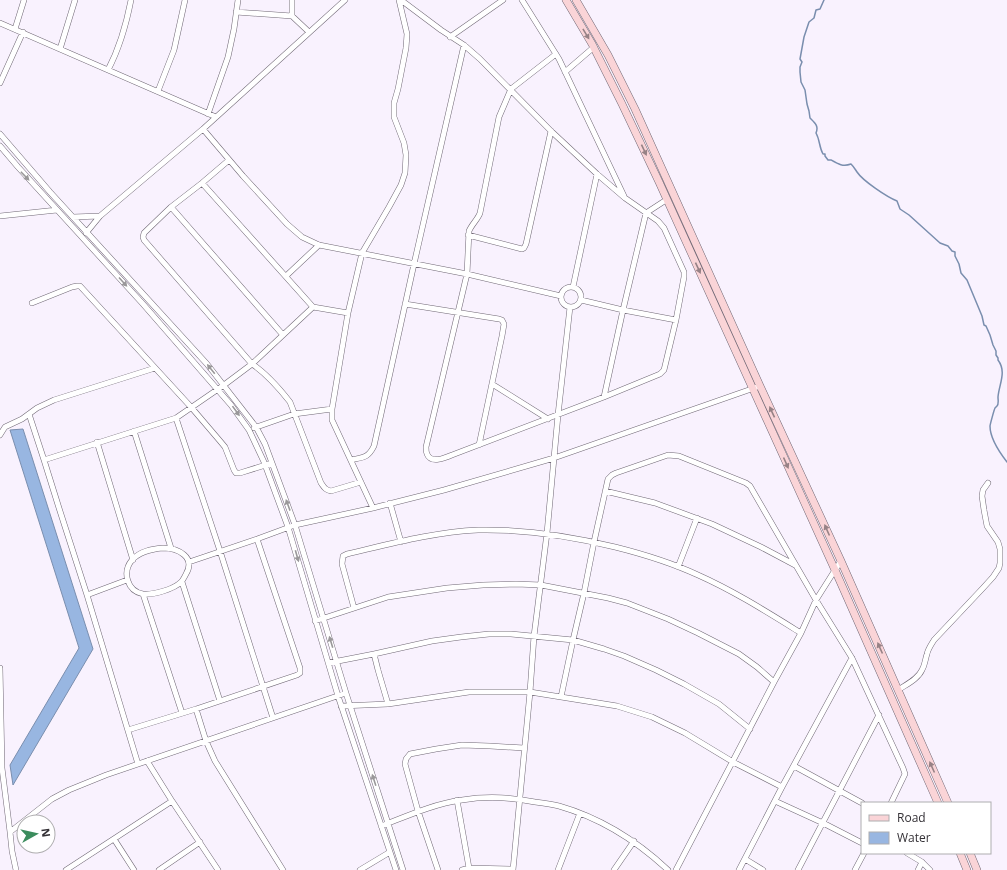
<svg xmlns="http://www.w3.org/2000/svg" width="1007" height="870" font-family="'Open Sans',sans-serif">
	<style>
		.water { fill: #98b6e1; stroke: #7a8eae }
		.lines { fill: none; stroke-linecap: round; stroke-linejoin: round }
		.stream { stroke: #7a8eae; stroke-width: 1.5 }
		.street-casing { stroke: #706875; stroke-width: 6 }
		.secondary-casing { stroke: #706875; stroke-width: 8 }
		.street { stroke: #fff; stroke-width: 5 }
		.secondary { stroke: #fad4d7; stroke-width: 7 }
		.oneway { fill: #978286 }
		.oneway2 { fill: #9a989a }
	</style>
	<rect width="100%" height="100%" fill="#f9f2fe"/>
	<path class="water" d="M 23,429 L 93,649 L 13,785 L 10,765 L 79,648 L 10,430 Z"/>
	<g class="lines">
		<path class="stream" d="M 824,0 L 820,9 L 816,10 L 814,18 L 809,22 L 804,37 L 800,59 L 802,62 L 800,67 L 800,72 L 801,82 L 805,90 L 807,104 L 809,111 L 810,118 C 815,123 819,126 816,133 C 820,140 819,147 823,154 L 825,154 L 825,156 L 828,160 L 831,160 C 838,164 843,167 851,164 C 854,167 855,169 857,172 C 863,181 887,197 897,201 L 900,209 L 909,215 L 940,243 L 948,246 L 952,251 L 955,252 L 955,256 L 959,264 L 961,273 L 967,280 L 982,316 L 984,325 L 986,326 L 990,335 L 993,345 L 996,351 L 996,355 L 998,358 L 998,360 C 1007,372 999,384 998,397 C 998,400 999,404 997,406 C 996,407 995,408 995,408 C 994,410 990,425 990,426 C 990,438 1000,453 1007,462"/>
		<defs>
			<path id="street" d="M 292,0 L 292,16
				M 401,0 L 441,30 L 464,45 L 480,59 L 551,131 L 597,174 L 625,198 L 658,221 L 664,228 L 684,272 L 684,277 L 676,320 L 664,370 L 660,374 L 604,397 L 452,455 C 445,458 431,464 427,454 C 426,452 426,449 426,447 L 467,274 L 469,231 C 472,224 478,219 480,213 L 499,117 L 511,89 L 556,54
				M 522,0 L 559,59 L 624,196
				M 236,12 L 292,16 L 309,32
				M 0,23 L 216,117
				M 15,29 L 24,0
				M 450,37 L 503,0
				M 60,49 L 75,0
				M 108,70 C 120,47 126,26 131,0
				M 565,72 L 594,47
				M 0,83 L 23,32
				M 158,91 L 174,50 L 185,0
				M 208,114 L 228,57 L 234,29 L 238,0
				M 203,129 L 243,176 L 287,224 L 302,237 L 319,245 L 467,274 L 561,296
				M 0,134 L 50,192 L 207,364 L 256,427 L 265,444 L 295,525 L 346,693 L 403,870
				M 0,146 L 18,167 L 143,304 L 231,405 L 249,430 L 264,462 L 288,527 L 338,696 L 396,870
				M 229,160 L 202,183 L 171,207 L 144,233 L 143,237 L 144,240 L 252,364 C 267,374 279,388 290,402 L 321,483 C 324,487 325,490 331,491 L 361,482
				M 202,183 L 313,307 L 348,313
				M 171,207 L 283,335
				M 0,216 L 57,210
				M 73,217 L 100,216
				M 86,233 L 100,216 L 203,129 L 345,0
				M 468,235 L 522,249 L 524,248 L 526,244 L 551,131
				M 286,276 L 319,245
				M561 297a10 10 0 1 1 20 0a10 10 0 1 1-20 0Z
				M 573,287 L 597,174
				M 581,300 L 623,310 L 676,320
				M 32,303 L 72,287 L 77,286 L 80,286 L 191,407 L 220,441 L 225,447 L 234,470 L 236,473 L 240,473 L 272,463
				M 405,304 L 499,319 L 502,320 L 504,324 L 502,336 L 479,445
				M 492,384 L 548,419
				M 604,397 L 623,310 L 646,213 L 666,200
				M 29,414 L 44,460 L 59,508 L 87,595 L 138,764
				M 176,418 L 220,551 L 273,718
				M 254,428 L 294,414 L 332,409
				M 134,431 L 171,548
				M 0,435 L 5,427 L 22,419 L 37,408 L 54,400 L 155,368
				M 97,442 L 133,560
				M 44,460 L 176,418 L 224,385 L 252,364 L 313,307
				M 351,460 C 364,457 368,458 374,446 L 414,264 L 464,45
				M 605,491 L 655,503 L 712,524 L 761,547 L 795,565
				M 390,503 L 401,542
				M 373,508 L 332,420 L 332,409 L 348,313 L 362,253 L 389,207 L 401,185 L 405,173 L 406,155 L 404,143 L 394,117 L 394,103 L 398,89 L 406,48 L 407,34 L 399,0
				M 163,548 C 178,548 196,557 186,574 C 185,576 183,580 181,582 C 174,589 154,595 143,594 C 127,591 122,572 132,560 C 140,551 152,549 163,548 Z
				M 189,562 L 257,539 L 295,525 L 373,508 L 444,490 L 554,458 L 760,386
				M 678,567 L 697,518
				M 182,582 L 220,701
				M 143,594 L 182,713
				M 87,595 L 127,580
				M 354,608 L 342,564 L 343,556 L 347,554 C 390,544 434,532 478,530 C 524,529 570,536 615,547 C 643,554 672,563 698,575 C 734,591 767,612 801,633
				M 315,621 L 388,597 L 447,588 L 483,585 L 516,584 L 541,585 L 608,598 L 627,603 L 668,619 L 698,633 L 739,654 L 757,667 L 774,682
				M 328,663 L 374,654
				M 0,668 L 2,768 L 10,832
				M 898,690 C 907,684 918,679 922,670 C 925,665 925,660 927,654 C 928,649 931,645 934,640 L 983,588 L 993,577 L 999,568 L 1000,563 L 1000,549 L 998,542 L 987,526 L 984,510 L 982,496 L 983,490 L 988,483
				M 561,697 L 573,640 L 584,593 L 594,542 L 608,479 L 612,475 L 616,473 L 668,455 L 679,456 L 746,483 L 750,486 L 816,600 L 852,658 L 903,768 L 905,774 L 891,803
				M 388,704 L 469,692 L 530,692 L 617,706 L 652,717 L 685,733 L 733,762 L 782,787
				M 341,706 L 388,704 L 378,670 L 374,654 L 432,641 L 461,637 L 489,634 L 511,634 L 573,640 L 604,649 L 624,656 L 656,670 L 684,684 L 719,704 L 750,729
				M 196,709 L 206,741 L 215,761 L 283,870
				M 128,730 L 196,709 L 297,675 L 300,673 L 300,668 L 257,539
				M 147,761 L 172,801
				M 794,766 L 862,803
				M 457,800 L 469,868
				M 775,801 L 823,823 L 862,843
				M 381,826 C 407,816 433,804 462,800 C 486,796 510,797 535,802 C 543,803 551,804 559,806 C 601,818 637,841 668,870
				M 114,839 L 134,870
				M 907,853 L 922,862 L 930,870
				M 745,859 L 763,870
				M 16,870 L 12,851 L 10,832 L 52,799 L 69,790 L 106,775 L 346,693
				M 66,870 L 172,801 L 218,870
				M 159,870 L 200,842
				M 360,870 L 390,852
				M 438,870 L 418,811 L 405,764 L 406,759 L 410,754 L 436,749 L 462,745 L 490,746 L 524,748
				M 462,870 L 469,868 L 513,869
				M 513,870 L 530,692 L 534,636 L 547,533 L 558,415 L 570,307
				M 558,870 L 580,813
				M 614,870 L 634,841
				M 676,870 L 774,682 L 801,633 L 816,600 L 835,570 L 841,561
				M 739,870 L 782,787 L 852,658
				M 798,870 L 879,715
				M 855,870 L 864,853
				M 918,870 L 922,862"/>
			<path id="secondary" d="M 566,0 L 592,44 L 622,104 L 659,182 L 835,570 L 938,803
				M 576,0 L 608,55 L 635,109 L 760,386 L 841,561 L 948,803
				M 960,853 L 967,870
				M 970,853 L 977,870"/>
		</defs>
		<use href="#street" class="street-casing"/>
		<use href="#secondary" class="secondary-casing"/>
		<use href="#street" class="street"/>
		<use href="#secondary" class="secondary"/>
	</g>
	<defs><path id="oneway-solid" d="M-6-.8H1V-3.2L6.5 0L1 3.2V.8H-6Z"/></defs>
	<g class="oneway">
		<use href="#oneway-solid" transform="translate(586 34) rotate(59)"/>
		<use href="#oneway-solid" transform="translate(644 150) rotate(65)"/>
		<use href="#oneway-solid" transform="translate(698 268) rotate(65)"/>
		<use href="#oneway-solid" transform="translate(772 412) rotate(-115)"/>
		<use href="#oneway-solid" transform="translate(786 463) rotate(66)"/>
		<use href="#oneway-solid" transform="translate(827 530) rotate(-114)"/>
		<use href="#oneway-solid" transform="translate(880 648) rotate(-114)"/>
		<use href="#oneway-solid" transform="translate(932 767) rotate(-114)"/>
	</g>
	<g class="oneway2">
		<use href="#oneway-solid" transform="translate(25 176) rotate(46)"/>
		<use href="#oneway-solid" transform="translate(123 282) rotate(48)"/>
		<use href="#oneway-solid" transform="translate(211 369) rotate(-129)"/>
		<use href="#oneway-solid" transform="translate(236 411) rotate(54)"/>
		<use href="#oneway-solid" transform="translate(288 505) rotate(-110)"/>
		<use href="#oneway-solid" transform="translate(297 556) rotate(74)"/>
		<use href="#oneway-solid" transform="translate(331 642) rotate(-107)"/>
		<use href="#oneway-solid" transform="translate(374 780) rotate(-108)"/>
	</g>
	<rect x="861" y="802" width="130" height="52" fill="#ffffff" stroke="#aeadaf"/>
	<rect x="869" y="815" width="20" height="6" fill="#fad4d7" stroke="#aeadaf"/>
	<text x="897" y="822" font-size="12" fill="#343136">Road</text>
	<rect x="869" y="832" width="20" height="12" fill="#98b6e1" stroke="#aeadaf"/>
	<text x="897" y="842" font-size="12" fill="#343136">Water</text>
	<g transform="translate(36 834) rotate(82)"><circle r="19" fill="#ffffff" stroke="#aeadaf"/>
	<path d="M0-3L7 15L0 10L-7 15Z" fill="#3b8c5d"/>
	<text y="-6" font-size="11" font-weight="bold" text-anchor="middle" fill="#343136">N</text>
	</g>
</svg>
